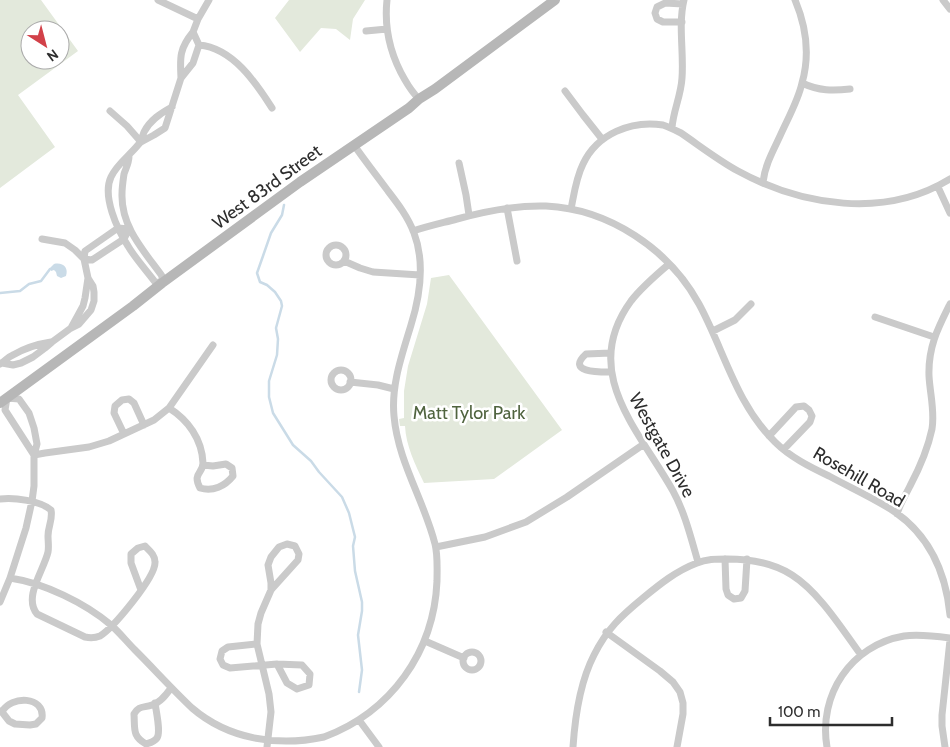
<svg xmlns="http://www.w3.org/2000/svg" width="950" height="747" font-family="Cabin,sans-serif">
	<style>
		.green { fill: #e3e9dc; fill-rule: evenodd }
		.water { fill: #cadbe7 }
		.lines { fill: none; stroke-linecap: round; stroke-linejoin: round }
		.stream { stroke: #cadbe7; stroke-width: 2.5 }
		.street { stroke: #cacaca; stroke-width: 7 }
		.secondary { stroke: #b7b7b7; stroke-width: 10 }
		.labels { text-anchor: middle; dominant-baseline: central; stroke-width: 5; stroke-linejoin: round; paint-order: stroke }
		.street-label { font-size: 18px; fill: #2d2d2d; stroke: #fff }
		.park-label { font-size: 18px; fill: #50643f; stroke: #fff }
	</style>
	<rect width="100%" height="100%" fill="#fff"/>
	<path class="green" d="M 0,0 L 41,0 L 78,51 L 18,95 L 55,147 L 0,188 ZM 30,30 L 60,30 L 60,60 L 30,60 Z
		M 289,0 L 365,0 L 353,19 L 350,40 L 336,29 L 321,28 L 300,52 L 275,18 Z
		M 449,275 L 562,430 L 494,479 L 424,483 C 415,464 406,446 405,426 L 400,426 L 399,419 L 404,418 L 404,391 L 408,366 L 427,304 L 431,278 Z"/>
	<path class="water" d="M 54,264 C 63,262 69,268 66,276 L 61,278 L 57,276 L 56,272 L 54,270 L 51,271 L 50,268 Z"/>
	<g class="lines">
		<path class="stream" d="M 284,205 L 282,215 L 271,233 L 263,256 L 257,273 L 260,282 L 267,285 L 275,292 L 281,301 L 282,306 L 276,328 L 278,339 L 277,355 L 269,381 L 269,397 L 273,413 L 293,445 L 311,461 L 319,472 L 342,497 L 349,513 L 355,537 L 353,546 L 355,571 L 362,602 L 362,611 L 358,635 L 362,670 L 359,692
			M 0,293 L 20,291 L 29,284 L 41,281 L 50,269"/>
		<path class="street" d="M 158,0 L 198,19
			M 387,0 C 384,28 391,56 405,80 C 409,87 413,93 419,99
			M 943,0 L 950,9
			M 682,22 L 663,22 L 657,19 L 655,13 L 657,7 L 665,3 L 683,4
			M 366,31 L 387,29
			M 199,45 C 233,48 256,83 272,108
			M 199,45 L 193,32 L 198,19 L 209,0
			M 181,78 C 180,58 179,49 193,32
			M 802,83 C 819,91 833,91 850,89
			M 565,91 L 583,115 L 602,139
			M 110,111 L 127,126 L 141,142
			M 672,128 C 673,111 681,96 682,78 C 684,52 678,25 684,0
			M 141,142 L 154,135 L 165,128 L 181,78 L 193,63 L 199,45
			M 129,156 C 129,163 126,168 124,174 C 123,181 122,187 122,194 C 121,227 144,251 162,276 L 162,283 L 155,282 C 146,270 135,258 128,246 C 117,229 102,196 111,177 C 117,164 129,156 138,145 C 142,141 142,137 144,132 C 150,120 161,113 172,107
			M 459,163 L 466,195 L 469,215
			M 763,182 C 765,165 773,151 780,136 C 788,118 798,101 802,83 C 810,55 806,26 795,0
			M 938,187 L 950,213
			M 507,208 L 517,261
			M 571,209 C 574,194 576,178 583,164 C 597,134 631,120 663,125 C 669,127 675,130 681,133 C 700,146 718,160 738,171 C 802,206 885,219 950,179
			M 118,228 L 129,229 L 124,239 L 92,260 L 84,259 L 85,251 Z
			M 413,231 C 428,226 442,223 457,219 C 486,211 516,205 546,206 C 609,209 669,249 699,304 C 724,350 736,404 775,442 C 790,457 810,467 829,476 C 851,488 874,498 895,512 C 931,537 946,574 950,615
			M326 255a10 10 0 1 1 20 0a10 10 0 1 1-20 0Z
			M 344,261 L 360,268 L 373,272 L 420,275
			M 669,264 C 656,275 641,288 631,301 C 579,372 639,430 673,491 C 685,513 691,538 698,562
			M 875,317 L 934,337
			M 71,328 L 83,306 L 85,298 L 88,278
			M 713,331 L 735,320 L 751,304
			M 611,353 L 586,354 C 565,373 601,372 611,372
			M 2,363 L 13,365 L 21,363 L 33,357 L 45,348 L 52,342 L 71,328 L 79,324 L 91,310 L 94,301 L 94,292 L 93,286 L 88,278 L 84,259 L 75,250 L 65,243 L 42,239
			M 0,364 C 5,361 8,357 13,355 C 25,348 38,344 51,342
			M331 380a10 10 0 1 1 20 0a10 10 0 1 1-20 0Z
			M 350,382 L 378,385 L 394,389
			M 169,408 C 188,420 202,439 203,463 C 203,474 192,473 200,488 C 213,492 225,486 233,476 L 232,468 L 226,464 L 213,466 L 203,465
			M 124,434 L 114,413 L 115,406 L 122,400 L 129,399 L 134,403 L 144,425
			M 769,436 L 796,407 L 804,406 L 809,410 L 812,416 L 810,422 L 784,449
			M 34,455 L 45,453 L 89,447 L 109,441 L 154,420 L 169,408 L 213,345
			M 0,499 C 14,497 41,501 51,510 C 53,520 48,526 48,536 C 48,541 49,547 48,552 C 44,570 23,597 37,614 L 85,637 C 90,638 95,638 100,636 C 113,628 156,577 155,562 C 155,555 150,551 145,546 L 138,548 L 131,554 L 131,563 L 141,590
			M 897,514 C 900,504 905,496 910,486 C 919,469 928,448 932,429 C 935,411 930,394 929,376 C 928,347 938,328 950,304
			M 436,547 L 485,537 L 526,522 L 567,497 L 644,444
			M 725,559 L 726,589 L 728,595 L 734,599 L 741,598 L 745,591 L 747,559
			M 10,578 C 44,583 85,603 111,625 C 119,632 127,642 135,650 C 154,669 172,689 192,708 C 228,739 277,747 324,737 C 391,712 434,652 437,581 C 437,569 438,556 435,544 C 424,500 398,462 394,416 C 391,385 402,355 411,325 C 420,296 425,262 414,233 C 408,217 398,204 388,191 C 377,176 365,161 354,145
			M 0,602 L 10,578 L 26,528 L 32,501 L 34,486 L 34,455 L 37,444 L 34,428 L 29,413 L 19,399 L 7,398 L 5,410 L 34,455
			M 606,632 L 660,671 L 673,682 L 680,692 L 683,703 L 683,714 L 677,747
			M 425,641 L 464,658
			M 257,644 L 228,647 L 222,651 L 220,659 L 223,665 L 230,668 L 277,664
			M463 661a9 9 0 1 1 18 0a9 9 0 1 1-18 0Z
			M 277,664 L 302,665 L 310,674 L 309,685 L 297,689 L 287,683 Z
			M 155,703 C 156,711 161,732 157,738 C 155,741 150,743 146,744 C 132,736 135,729 134,714 C 139,705 144,708 152,705 C 160,703 166,695 171,688
			M 0,711 L 2,712 L 9,721 L 15,724 L 30,725 L 36,724 L 42,718 C 45,696 11,695 2,712
			M 359,720 L 379,747
			M 267,747 L 271,712 L 269,694 L 257,644 L 258,624 L 261,613 L 271,590 L 298,560 L 299,554 L 295,546 L 287,544 L 279,547 L 271,557 L 268,565 L 271,583 L 271,590
			M 573,747 C 575,717 580,682 594,655 C 607,629 621,616 643,598 C 660,584 676,571 697,563 C 706,559 716,559 727,559 C 750,559 772,562 792,575 C 819,592 842,629 861,655
			M 827,747 C 818,695 851,645 904,636 C 919,634 935,636 950,638
			M 945,747 L 942,726 L 942,715 L 950,640"/>
		<path class="secondary" d="M 0,403 L 133,306 L 162,283 L 300,182 L 409,108 L 419,99 L 435,89 L 555,0"/>
	</g>
	<g class="labels">
		<g class="street-label">
			<text transform="translate(267 187) rotate(-36)">West 83rd Street</text>
			<text transform="translate(662 445) rotate(61)">Westgate Drive</text>
			<text transform="translate(859 477) rotate(30)">Rosehill Road</text>
		</g>
		<g class="park-label">
			<text x="469" y="413">Matt Tylor Park</text>
		</g>
	</g>
	<g transform="translate(45 45) rotate(144)"><circle r="24" fill="#ffffff" stroke="#ababab"/>
	<path d="M0-4L9 19L0 12L-9 19Z" fill="#d24149"/>
	<text y="-8" font-size="14" font-weight="bold" text-anchor="middle" fill="#2d2d2d">N</text>
	</g>
	<path d="M770 717v8h122v-8" fill="none" stroke="#2d2d2d" stroke-width="2.5"/>
	<text x="778" y="717" font-size="15" fill="#2d2d2d" stroke="#ffffff" stroke-width="4" paint-order="stroke">100 m</text>
</svg>
